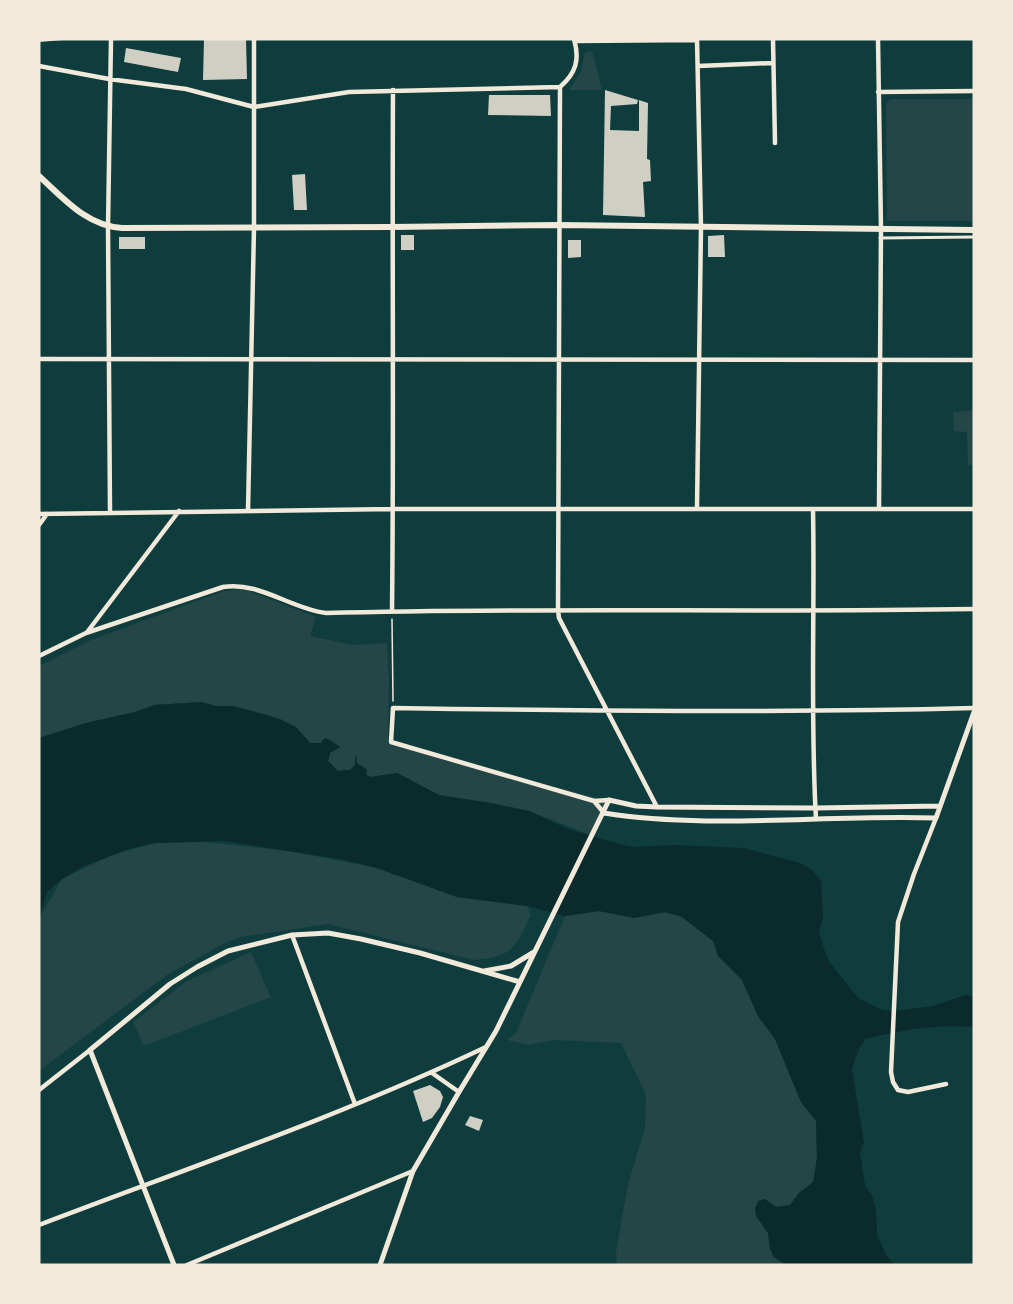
<svg xmlns="http://www.w3.org/2000/svg" width="1013" height="1304" font-family="Lato,sans-serif">
	<style>
		.green { fill: #244646 }
		.water { fill: #0a2a2b }
		.building { fill: #cfcfc3 }
		.lines { fill: none; stroke-linecap: round; stroke-linejoin: round }
		.path { stroke: #f1e9da; stroke-width: 1.5 }
		.service { stroke: #f1e9da; stroke-width: 2 }
		.pedestrian { stroke: #f1e9da; stroke-width: 3 }
		.minor { stroke: #f1e9da; stroke-width: 4.5 }
		.tertiary { stroke: #f1e9da; stroke-width: 5 }
		.secondary { stroke: #f1e9da; stroke-width: 6 }
	</style>
	<rect width="100%" height="100%" fill="#0f3d3e"/>
	<path class="green" d="M 592,51 L 602,90 L 569,90 L 581,72 L 585,52 Z
		M 890,99 L 974,99 L 974,221 L 887,221 L 886,103 Z
		M 974,410 L 974,465 L 968,465 L 967,432 L 954,431 L 953,412 Z
		M 244,589 L 316,617 L 310,636 L 353,645 L 387,643 L 389,682 L 388,743 L 609,801 L 591,835 L 529,811 L 439,795 L 397,773 L 371,777 L 366,775 L 367,770 L 357,763 L 357,756 L 355,758 L 355,765 L 350,770 L 338,771 L 328,761 L 330,753 L 340,747 L 330,740 L 321,743 L 310,743 L 296,727 L 268,715 L 233,706 L 216,706 L 201,702 L 154,705 L 135,712 L 86,723 L 39,738 L 39,666 L 91,640 L 224,591 Z
		M 206,842 L 289,851 L 377,868 L 457,897 L 527,906 L 531,915 C 514,949 514,956 474,960 L 328,924 L 241,937 L 227,942 L 168,974 L 39,1071 L 39,919 L 62,879 L 112,855 L 155,843 Z
		M 599,911 L 634,918 L 665,912 L 682,917 L 713,941 L 719,956 L 742,980 L 758,1016 L 775,1039 L 801,1102 L 816,1121 L 817,1158 L 814,1182 L 799,1193 L 790,1205 L 776,1207 L 768,1202 L 756,1216 L 768,1233 L 770,1249 L 774,1257 L 786,1265 L 617,1265 L 616,1252 L 628,1184 L 645,1128 L 646,1095 L 621,1043 L 554,1040 L 528,1045 L 507,1040 L 516,1033 L 565,916 Z
		M 251,952 L 271,997 L 144,1046 L 133,1022 L 187,981 Z"/>
	<path class="water" d="M 201,702 L 216,706 L 233,706 L 280,719 L 296,727 L 310,743 L 321,743 L 325,738 L 330,740 L 340,747 L 330,753 L 328,761 L 338,771 L 350,770 L 355,765 L 355,755 L 357,763 L 367,770 L 366,775 L 371,777 L 397,773 L 439,795 L 491,803 L 529,811 L 568,829 L 623,845 L 635,847 L 674,845 L 744,848 L 800,863 L 812,870 L 821,881 L 823,918 L 819,931 L 824,949 L 830,963 L 858,998 L 882,1010 L 895,1011 L 933,1006 L 965,995 L 974,996 L 974,1027 C 934,1024 903,1030 865,1039 L 858,1051 L 852,1069 L 864,1143 L 860,1153 L 865,1185 L 873,1198 L 876,1212 L 877,1234 L 886,1255 L 895,1265 L 786,1265 L 774,1257 L 770,1249 L 768,1233 L 756,1216 L 755,1208 L 758,1201 L 765,1199 L 776,1207 L 790,1205 L 799,1193 L 813,1182 L 817,1158 L 816,1121 L 801,1102 L 775,1039 L 758,1016 L 742,980 L 718,956 L 713,941 L 682,917 L 665,912 L 634,918 L 599,911 L 565,916 L 527,906 L 457,897 L 377,868 L 340,859 L 224,841 L 155,843 L 129,849 L 84,866 L 62,879 L 47,892 L 39,919 L 39,738 L 86,723 L 135,712 L 154,705 Z"/>
	<path class="building" d="M 204,39 L 246,39 L 247,79 L 203,80 Z
		M 126,48 L 181,58 L 178,72 L 124,62 Z
		M 605,90 L 638,100 L 637,104 L 611,106 L 610,130 L 639,131 L 639,100 L 648,103 L 647,159 L 650,160 L 651,181 L 643,182 L 645,217 L 603,215 Z
		M 489,95 L 550,95 L 551,116 L 488,115 Z
		M 305,174 L 307,210 L 294,210 L 292,175 Z
		M 401,235 L 414,235 L 414,250 L 401,250 Z
		M 724,235 L 725,257 L 708,257 L 708,236 Z
		M 119,237 L 145,237 L 145,249 L 119,249 Z
		M 568,240 L 581,240 L 581,257 L 568,258 Z
		M 430,1085 L 440,1091 L 443,1097 L 440,1107 L 432,1118 L 423,1122 L 413,1091 Z
		M 470,1116 L 483,1120 L 479,1131 L 465,1125 Z"/>
	<g class="lines">
		<path class="path" d="M 392,619 L 393,701"/>
		<path class="service" d="M 39,41 L 62,39"/>
		<path class="pedestrian" d="M 880,238 L 974,237"/>
		<path class="minor" d="M 773,39 L 775,143
			M 878,39 L 881,229 L 879,508
			M 575,41 L 697,40
			M 39,66 L 109,79 L 186,89 L 254,107 L 349,92 L 560,87
			M 698,66 L 773,63
			M 560,87 L 558,610 L 559,618 L 657,807
			M 560,87 C 576,73 580,60 574,39
			M 878,92 L 974,91
			M 39,359 L 974,360
			M 697,508 L 701,227 L 697,39
			M 813,509 C 815,612 810,716 816,819
			M 110,511 L 108,227 L 111,39
			M 248,511 L 254,228 L 254,39
			M 39,514 L 393,509 L 974,509
			M 39,525 L 47,514
			M 392,611 C 394,437 392,263 393,90
			M 88,631 L 179,511
			M 39,656 L 86,633 L 223,587 C 259,581 291,609 326,613 C 542,607 758,613 974,609
			M 609,800 L 594,801 L 391,742 L 393,708 C 587,711 780,713 974,708
			M 594,801 L 604,813
			M 936,818 L 914,874 L 898,922 L 891,1072 L 893,1082 L 898,1090 L 908,1092 L 946,1084
			M 292,935 L 355,1104
			M 432,1073 L 459,1092
			M 39,1090 L 90,1050
			M 39,1225 C 188,1168 341,1116 486,1047
			M 187,1265 L 413,1171"/>
		<path class="tertiary" d="M 604,813 C 711,830 827,814 936,818 L 974,712
			M 484,971 L 511,966 L 534,952
			M 174,1265 L 90,1050 L 170,984 L 197,967 L 228,951 L 292,935 L 328,933 L 361,939 L 420,953 L 520,982
			M 380,1265 L 413,1171 L 459,1092 L 496,1031 L 609,800 L 636,806 L 657,807 L 815,808 L 940,806"/>
		<path class="secondary" d="M 39,176 C 64,199 87,226 122,228 L 392,227 L 559,225 L 974,230"/>
	</g>
	<rect width="1013" height="1304" fill="none" stroke="#f1e9da" stroke-width="81"/>
</svg>
